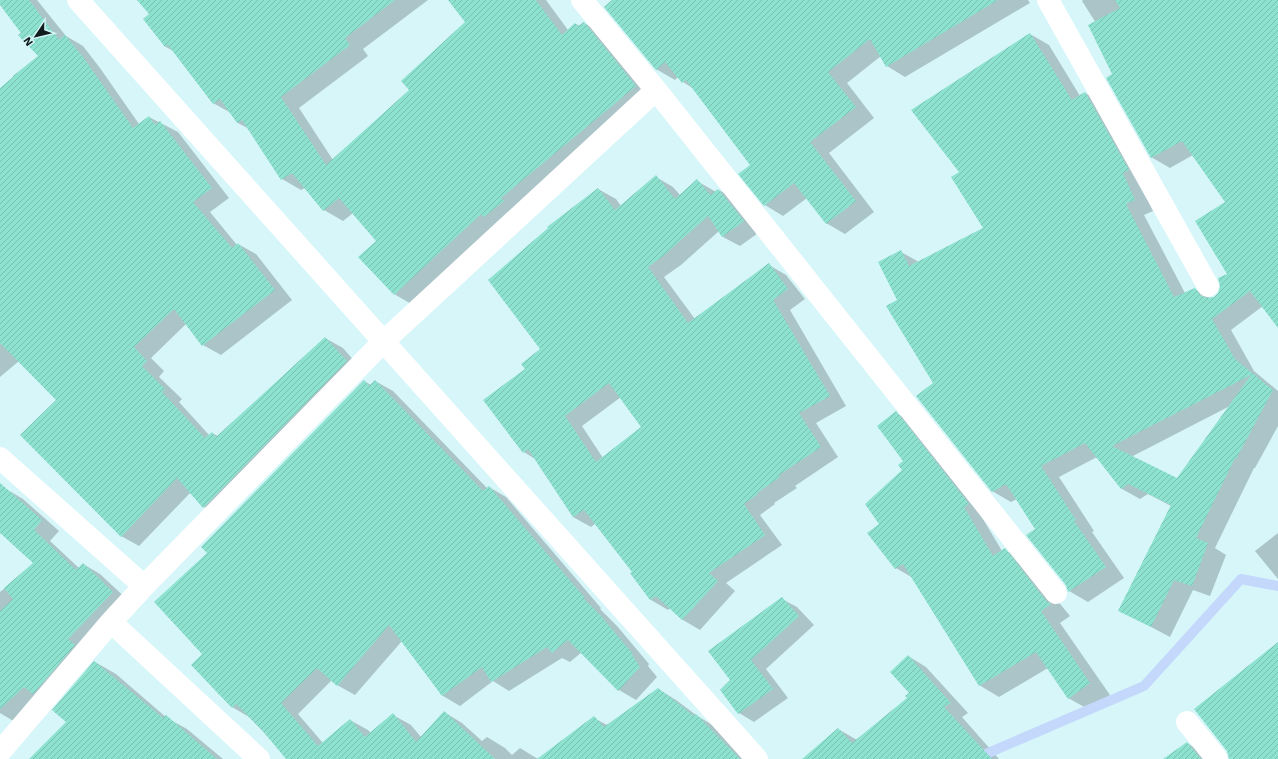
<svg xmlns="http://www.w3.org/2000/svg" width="1278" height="759" font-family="'Work Sans',sans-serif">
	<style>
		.shadow { fill: #0003; fill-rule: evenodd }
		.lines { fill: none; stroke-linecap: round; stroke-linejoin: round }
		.stream { stroke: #c4d8fb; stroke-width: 10 }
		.building { fill: url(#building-hatch); fill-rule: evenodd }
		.minor { stroke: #fff; stroke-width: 22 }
	</style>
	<defs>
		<pattern id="building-hatch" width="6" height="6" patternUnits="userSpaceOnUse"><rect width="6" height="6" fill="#8ce2ce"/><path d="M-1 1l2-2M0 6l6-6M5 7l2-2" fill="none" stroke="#78c1b0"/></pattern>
	</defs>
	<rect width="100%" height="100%" fill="#d6f6fa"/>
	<path class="shadow" d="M 0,0 L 37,0 L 66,36 L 83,46 L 100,68 L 139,124 L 149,117 L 178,132 L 229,198 L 210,212 L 237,245 L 238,244 L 256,254 L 292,300 L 221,355 L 203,345 L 186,324 L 151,358 L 164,371 L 159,377 L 182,399 L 179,402 L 210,436 L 212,433 L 218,436 L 325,338 L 343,348 L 364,372 L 221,517 L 204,507 L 191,492 L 139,546 L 121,536 L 57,400 L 19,361 L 0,377 L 0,89 L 39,57 L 0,3 Z
		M 139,0 L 428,0 L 363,49 L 368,56 L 299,108 L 333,160 L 411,90 L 466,22 L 449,0 L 546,0 L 568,30 L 576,24 L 580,26 L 584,23 L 603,34 L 655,97 L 413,305 L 394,294 L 377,241 L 353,213 L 343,221 L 324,210 L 305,188 L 301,190 L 282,179 L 249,129 L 238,123 L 231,113 L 213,103 L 175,52 L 166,47 L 144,19 L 150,15 Z
		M 614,0 L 1028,0 L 1030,3 L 905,77 L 887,66 L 881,56 L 847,83 L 874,118 L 829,153 L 874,212 L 845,234 L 826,223 L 807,198 L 783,216 L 765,205 L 751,165 L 694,89 L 683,82 L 678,77 L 675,80 L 656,69 Z
		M 1083,0 L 1278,0 L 1278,327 L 1263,306 L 1231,330 L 1254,371 L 1278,391 L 1278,426 L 1255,468 L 1254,468 L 1215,548 L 1226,555 L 1210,596 L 1193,590 L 1170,637 L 1119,610 L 1171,506 L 1148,494 L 1140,499 L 1122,489 L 1097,457 L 1059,477 L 1094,531 L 1092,532 L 1124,578 L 1088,602 L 1069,591 L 1036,530 L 1017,499 L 1011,502 L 992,491 L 934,383 L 898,300 L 901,252 L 919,262 L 985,229 L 961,172 L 1030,34 L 1049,45 L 1080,96 L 1085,93 L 1104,104 L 1153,211 L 1144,215 L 1185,293 L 1195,289 L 1211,299 L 1214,298 L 1219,293 L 1229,275 L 1227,202 L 1193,155 L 1170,168 L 1151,157 L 1124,67 L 1082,1 ZM 1230,406 L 1177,479 L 1131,457 Z
		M 656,177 L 673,187 L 680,195 L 697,181 L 716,192 L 719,190 L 736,200 L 761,231 L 740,246 L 723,237 L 719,231 L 681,265 L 664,277 L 695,319 L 769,265 L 786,275 L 805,299 L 790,310 L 846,406 L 816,423 L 838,457 L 795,486 L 797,488 L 774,503 L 775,504 L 760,515 L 782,545 L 726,583 L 735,591 L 700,630 L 683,620 L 670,608 L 668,610 L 651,600 L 631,574 L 633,572 L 596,523 L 591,527 L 573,517 L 535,459 L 524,452 L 526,369 L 542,349 L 598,189 L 616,199 L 621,206 ZM 621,397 L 643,427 L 603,458 L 582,426 Z
		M 364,381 L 371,385 L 375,381 L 393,391 L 487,488 L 489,487 L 506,497 L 601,608 L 600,609 L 617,626 L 649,664 L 648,666 L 657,677 L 636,700 L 619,690 L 582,652 L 570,662 L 562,658 L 509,691 L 493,681 L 460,706 L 443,696 L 402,641 L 355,695 L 337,685 L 332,680 L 298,714 L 323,743 L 350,720 L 368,730 L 371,733 L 393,715 L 411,725 L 421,737 L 444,712 L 462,723 L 482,741 L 487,737 L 505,748 L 512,755 L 520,748 L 538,759 L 289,759 L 249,717 L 232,707 L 203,654 L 208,553 Z
		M 896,413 L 916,424 L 983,519 L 1002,551 L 1005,550 L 1025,561 L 1070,616 L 1060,623 L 1110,695 L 1088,709 L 1068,698 L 1048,668 L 999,697 L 979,685 L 913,578 L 896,568 L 880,524 L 903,470 L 904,462 Z
		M 0,488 L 6,489 L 23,499 L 59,531 L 50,541 L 79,568 L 83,564 L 100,574 L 130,602 L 15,722 L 0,713 L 0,592 L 35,563 L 0,532 Z
		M 1278,533 L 1278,579 L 1255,551 Z
		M 782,599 L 797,607 L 814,625 L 766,669 L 788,698 L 754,722 L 739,713 L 721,690 L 731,680 Z
		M 908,656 L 926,667 L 968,713 L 962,717 L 999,759 L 804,759 L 838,729 L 857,740 L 909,699 L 910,693 Z
		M 95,662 L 116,674 L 167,718 L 187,729 L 223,759 L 30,759 L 67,722 Z
		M 658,689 L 676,700 L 696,715 L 714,726 L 748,759 L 539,759 L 594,718 L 607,725 Z
		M 1187,743 L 1207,755 L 1211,759 L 1165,759 Z"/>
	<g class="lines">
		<path class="stream" d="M 974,759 L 1144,686 L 1241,579 L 1278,586"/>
	</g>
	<path class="building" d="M 0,0 L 29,0 L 59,40 L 65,35 L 83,57 L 133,128 L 149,116 L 155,125 L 160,121 L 212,188 L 193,202 L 232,248 L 238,243 L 275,290 L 202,346 L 174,309 L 134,347 L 147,361 L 142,366 L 165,389 L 162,392 L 205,438 L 212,432 L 216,437 L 325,337 L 347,361 L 203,508 L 177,478 L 121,537 L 20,435 L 56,400 L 0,343 L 0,88 L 13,77 L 13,76 L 38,56 L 18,35 L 21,33 L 0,5 Z
		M 137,0 L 395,0 L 345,38 L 350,45 L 281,97 L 326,165 L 409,90 L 401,81 L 465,22 L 448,0 L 536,0 L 562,35 L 575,23 L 578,26 L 584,22 L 636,86 L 501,198 L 504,201 L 484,217 L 481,214 L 394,295 L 358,257 L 376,241 L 339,198 L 323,211 L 292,173 L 281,180 L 242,120 L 237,123 L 220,99 L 213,104 L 168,45 L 165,47 L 143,19 L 149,14 Z
		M 612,0 L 998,0 L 886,67 L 870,39 L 828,72 L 856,107 L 810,142 L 856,201 L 826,224 L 794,183 L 764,206 L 738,174 L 750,165 L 686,80 L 682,83 L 665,62 L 656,70 L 604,7 Z
		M 1115,0 L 1278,0 L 1278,328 L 1250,291 L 1212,319 L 1235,359 L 1273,390 L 1236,459 L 1235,458 L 1196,538 L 1208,543 L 1192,586 L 1174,580 L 1151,627 L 1118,611 L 1171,505 L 1128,484 L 1121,489 L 1085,443 L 1041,466 L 1076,520 L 1074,521 L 1106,567 L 1068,592 L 1066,585 L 1026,535 L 1035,529 L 1006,484 L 992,492 L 916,396 L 933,383 L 886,306 L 897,300 L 878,262 L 901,250 L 909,266 L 983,228 L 951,177 L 959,172 L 911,110 L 1030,33 L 1072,100 L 1085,92 L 1129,170 L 1123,173 L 1135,200 L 1126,204 L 1174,297 L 1195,288 L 1201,296 L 1207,298 L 1214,297 L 1218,293 L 1220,286 L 1218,278 L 1227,274 L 1195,221 L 1225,202 L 1182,141 L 1151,158 L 1106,78 L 1112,74 L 1088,25 L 1120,8 ZM 1251,375 L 1177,478 L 1112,446 Z
		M 656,175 L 675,199 L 697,179 L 710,195 L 718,189 L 744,221 L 722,237 L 708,216 L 663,256 L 648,267 L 688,323 L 769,263 L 788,289 L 773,300 L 830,396 L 799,413 L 821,447 L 779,475 L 780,477 L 757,493 L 758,494 L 744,504 L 765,535 L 709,573 L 718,581 L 682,620 L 656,596 L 650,600 L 630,573 L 632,572 L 584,510 L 573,517 L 528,449 L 523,453 L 483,400 L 525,369 L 521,364 L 540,349 L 488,280 L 548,228 L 547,227 L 598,188 L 615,210 ZM 609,383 L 641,427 L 596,462 L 565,416 Z
		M 364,380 L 369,386 L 375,380 L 483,491 L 489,486 L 585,598 L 584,599 L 600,615 L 633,654 L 632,655 L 640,667 L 618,691 L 568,640 L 552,653 L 547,647 L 491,682 L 482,667 L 442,696 L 389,625 L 337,686 L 317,668 L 281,703 L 318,746 L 350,719 L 365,737 L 393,713 L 416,742 L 444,711 L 495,759 L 286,759 L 262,730 L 236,704 L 232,708 L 191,665 L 202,654 L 154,602 L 207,553 L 201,547 Z
		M 896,411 L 969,504 L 964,507 L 993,556 L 1005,548 L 1046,601 L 1051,604 L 1041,611 L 1090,683 L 1068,699 L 1036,652 L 979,686 L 903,564 L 895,569 L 867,533 L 879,524 L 865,504 L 902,470 L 898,465 L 903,461 L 877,426 Z
		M 0,483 L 42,520 L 34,530 L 76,570 L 83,563 L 113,592 L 68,639 L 75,645 L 33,694 L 24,687 L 0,709 L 0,611 L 13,599 L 4,588 L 33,563 L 0,533 Z
		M 782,597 L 799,616 L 751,660 L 773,689 L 738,714 L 720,690 L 730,680 L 708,651 Z
		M 1278,642 L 1278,759 L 1229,759 L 1227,751 L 1194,709 Z
		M 908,655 L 951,703 L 944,707 L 992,759 L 802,759 L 838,728 L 852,743 L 907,698 L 905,696 L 909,693 L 890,672 Z
		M 94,661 L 163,718 L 166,715 L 217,759 L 29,759 L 66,722 L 52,710 Z
		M 658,688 L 694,716 L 696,714 L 740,759 L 537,759 L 594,716 L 604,727 Z
		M 1187,742 L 1201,759 L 1163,759 Z"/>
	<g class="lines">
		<path class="minor" d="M 78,0 L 757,759
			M 582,0 L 656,90 L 1056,593
			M 1048,0 L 1208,286
			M 0,458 L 144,586
			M 111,622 L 259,759
			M 1187,722 L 1217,759
			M 0,752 L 111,622 L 144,586 L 383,342 L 656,90"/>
	</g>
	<g transform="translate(36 36) rotate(235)" stroke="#d6f6fa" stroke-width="3" paint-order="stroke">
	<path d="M0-3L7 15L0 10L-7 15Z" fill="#101c1d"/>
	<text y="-6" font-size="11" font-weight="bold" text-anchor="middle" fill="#101c1d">N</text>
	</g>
</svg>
